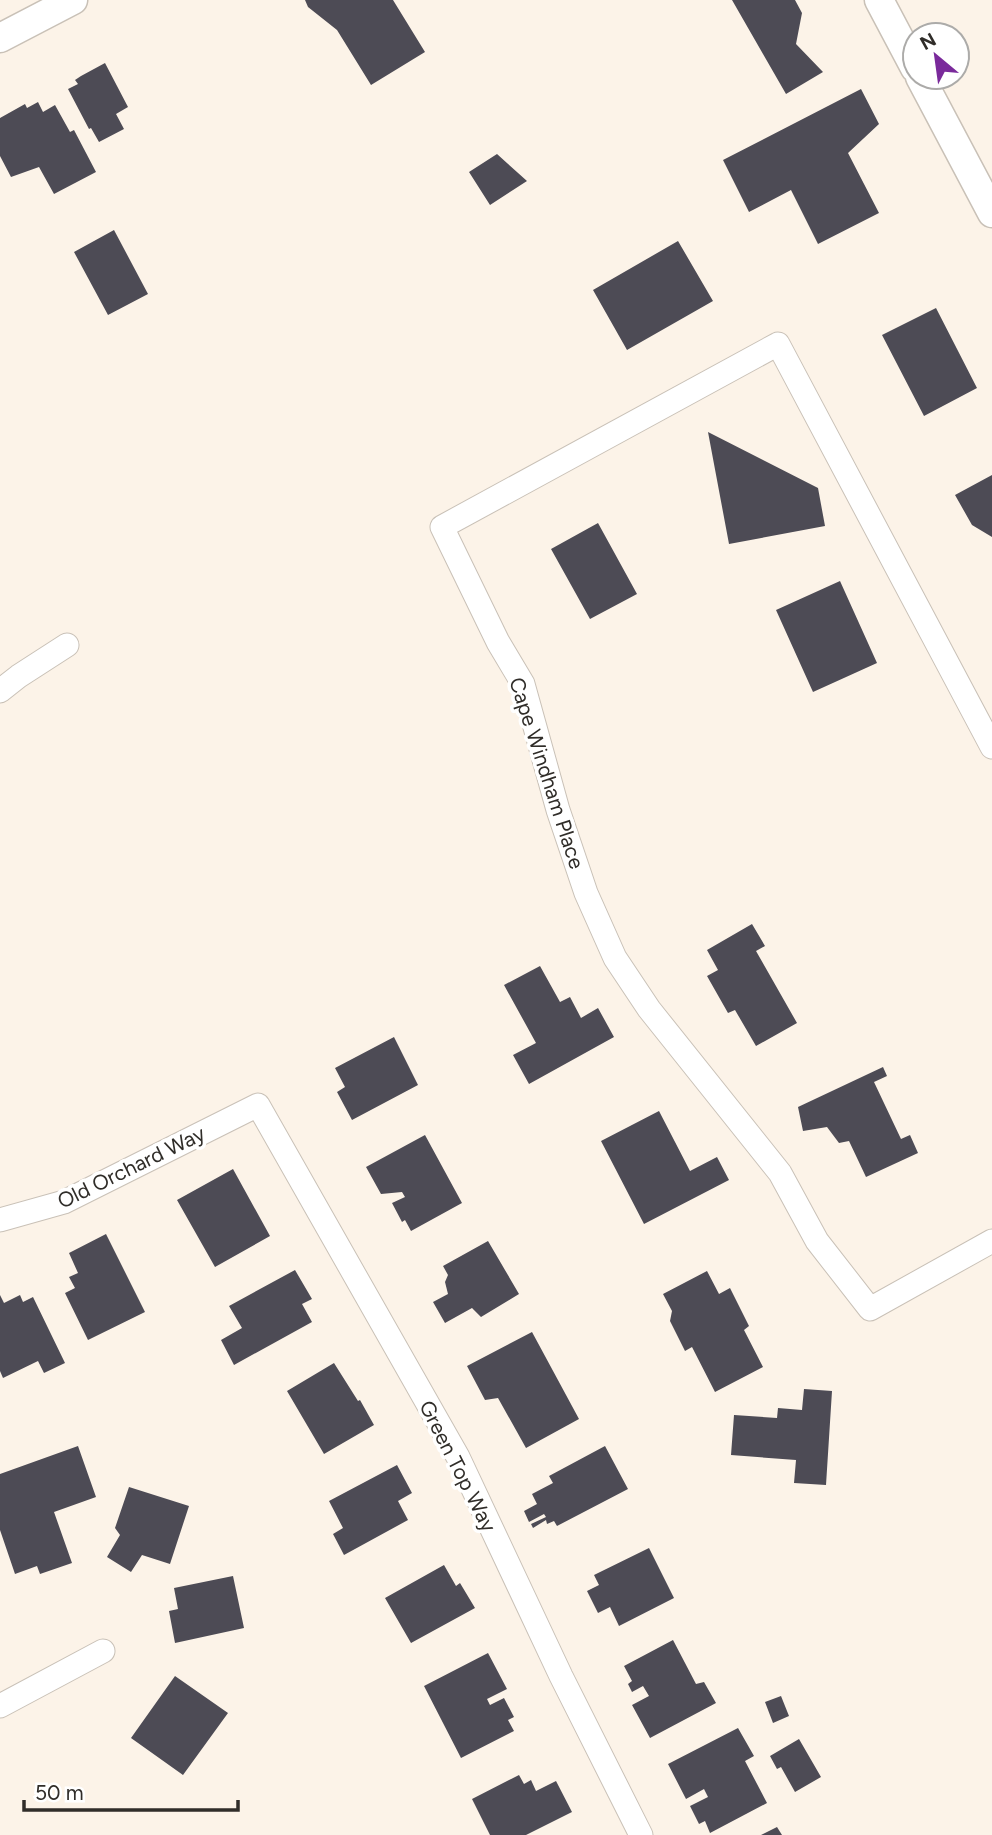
<svg xmlns="http://www.w3.org/2000/svg" width="992" height="1835" font-family="Figtree,sans-serif">
	<style>
		.building { fill: #4d4b55 }
		.lines { fill: none; stroke-linecap: round; stroke-linejoin: round }
		.minor-casing { stroke: #c9c1b7; stroke-width: 25 }
		.tertiary-casing { stroke: #c9c1b7; stroke-width: 31 }
		.minor { stroke: #fff; stroke-width: 23 }
		.tertiary { stroke: #fff; stroke-width: 28 }
		.labels { text-anchor: middle; dominant-baseline: central; stroke-width: 7; stroke-linejoin: round; paint-order: stroke }
		.street-label { font-size: 21px; fill: #302d29; stroke: #fff }
	</style>
	<rect width="100%" height="100%" fill="#fcf3e8"/>
	<path class="building" d="M 305,0 L 393,0 L 425,52 L 371,85 L 337,30 L 308,7 Z
		M 732,0 L 795,0 L 802,13 L 796,44 L 823,72 L 786,94 Z
		M 105,63 L 128,107 L 116,114 L 124,129 L 99,142 L 91,128 L 89,129 L 68,89 L 78,84 L 75,80 L 81,76 Z
		M 861,89 L 879,124 L 848,153 L 879,213 L 818,244 L 791,190 L 749,212 L 723,160 Z
		M 38,102 L 43,112 L 55,105 L 70,132 L 74,130 L 96,172 L 54,194 L 39,167 L 11,177 L 0,156 L 0,118 L 25,104 L 27,108 Z
		M 497,154 L 527,181 L 490,205 L 469,172 Z
		M 114,230 L 148,294 L 108,315 L 74,252 Z
		M 678,241 L 713,301 L 627,350 L 593,290 Z
		M 936,308 L 977,388 L 924,416 L 882,335 Z
		M 708,432 L 818,488 L 825,526 L 729,544 Z
		M 992,475 L 992,537 L 972,525 L 955,495 Z
		M 598,523 L 637,594 L 590,619 L 551,549 Z
		M 840,581 L 877,663 L 813,692 L 776,610 Z
		M 752,924 L 765,946 L 756,951 L 797,1023 L 756,1046 L 735,1010 L 728,1013 L 707,976 L 718,970 L 707,950 Z
		M 540,966 L 560,1002 L 570,997 L 581,1018 L 598,1008 L 614,1037 L 529,1084 L 513,1055 L 536,1043 L 504,985 Z
		M 394,1037 L 418,1085 L 352,1120 L 337,1092 L 345,1087 L 335,1068 Z
		M 883,1067 L 887,1076 L 874,1082 L 901,1139 L 910,1135 L 918,1153 L 866,1177 L 849,1141 L 839,1143 L 827,1127 L 803,1131 L 798,1107 Z
		M 659,1111 L 690,1171 L 717,1157 L 729,1180 L 644,1224 L 601,1141 Z
		M 425,1135 L 462,1203 L 411,1231 L 405,1220 L 402,1222 L 392,1203 L 405,1197 L 402,1192 L 381,1194 L 366,1167 Z
		M 233,1169 L 270,1236 L 215,1267 L 177,1200 Z
		M 106,1234 L 145,1312 L 88,1340 L 65,1293 L 75,1288 L 69,1277 L 78,1273 L 69,1253 Z
		M 488,1241 L 519,1294 L 481,1317 L 472,1308 L 445,1323 L 433,1302 L 448,1294 L 445,1282 L 448,1275 L 443,1266 Z
		M 295,1270 L 312,1299 L 302,1304 L 312,1322 L 234,1365 L 221,1340 L 242,1328 L 229,1306 Z
		M 707,1271 L 719,1294 L 730,1288 L 749,1326 L 744,1330 L 763,1367 L 715,1392 L 692,1347 L 685,1351 L 670,1321 L 672,1311 L 663,1294 Z
		M 0,1295 L 4,1303 L 20,1295 L 23,1302 L 33,1297 L 65,1363 L 44,1373 L 38,1361 L 3,1378 L 0,1371 Z
		M 532,1332 L 579,1419 L 526,1448 L 498,1398 L 485,1400 L 467,1366 Z
		M 334,1363 L 358,1401 L 360,1400 L 374,1425 L 324,1454 L 287,1391 Z
		M 804,1389 L 832,1391 L 826,1485 L 794,1483 L 796,1460 L 731,1455 L 734,1415 L 777,1418 L 778,1408 L 802,1410 Z
		M 78,1446 L 96,1497 L 54,1512 L 72,1563 L 40,1574 L 37,1566 L 15,1574 L 0,1530 L 0,1474 Z
		M 605,1446 L 628,1489 L 557,1526 L 554,1521 L 547,1524 L 546,1520 L 533,1528 L 531,1524 L 546,1517 L 544,1514 L 529,1522 L 524,1511 L 537,1504 L 532,1494 L 553,1483 L 549,1476 Z
		M 397,1465 L 412,1493 L 398,1501 L 408,1520 L 344,1555 L 333,1534 L 343,1528 L 329,1501 Z
		M 129,1487 L 189,1506 L 170,1564 L 142,1555 L 131,1572 L 107,1557 L 120,1535 L 115,1528 Z
		M 649,1548 L 674,1598 L 619,1626 L 610,1607 L 598,1613 L 587,1591 L 599,1585 L 594,1575 Z
		M 444,1565 L 456,1586 L 460,1583 L 475,1608 L 411,1643 L 385,1598 Z
		M 233,1576 L 244,1628 L 175,1643 L 169,1611 L 178,1609 L 174,1588 Z
		M 673,1640 L 696,1684 L 704,1682 L 716,1703 L 650,1738 L 632,1705 L 649,1696 L 643,1686 L 632,1692 L 628,1684 L 632,1681 L 624,1666 Z
		M 488,1653 L 507,1689 L 487,1699 L 490,1705 L 504,1698 L 514,1717 L 508,1720 L 514,1731 L 461,1758 L 424,1686 Z
		M 175,1676 L 228,1713 L 183,1775 L 131,1738 Z
		M 781,1696 L 789,1716 L 773,1723 L 765,1702 Z
		M 738,1728 L 754,1756 L 745,1761 L 767,1803 L 710,1833 L 705,1821 L 699,1824 L 690,1806 L 708,1797 L 704,1789 L 686,1799 L 668,1764 Z
		M 799,1739 L 821,1777 L 795,1792 L 781,1767 L 777,1769 L 770,1756 Z
		M 519,1775 L 524,1784 L 531,1780 L 536,1791 L 556,1781 L 572,1812 L 526,1835 L 490,1835 L 472,1799 Z
		M 777,1827 L 782,1835 L 761,1835 Z"/>
	<g class="lines">
		<defs>
			<path id="minor" d="M 0,691 L 19,676 L 67,645
				M 992,747 L 778,344 L 442,527 L 498,642 L 523,684 L 558,810 L 586,893 L 615,958 L 649,1009 L 780,1173 L 817,1241 L 870,1309 L 992,1241
				M 0,1220 L 64,1202 L 258,1105 L 458,1457 L 561,1676 L 641,1835
				M 0,1706 L 103,1651"/>
			<path id="tertiary" d="M 879,0 L 915,68
				M 0,38 L 73,0
				M 920,77 L 992,213"/>
		</defs>
		<use href="#minor" class="minor-casing"/>
		<use href="#tertiary" class="tertiary-casing"/>
		<use href="#minor" class="minor"/>
		<use href="#tertiary" class="tertiary"/>
	</g>
	<g class="labels">
		<g class="street-label">
			<text transform="translate(547 773) rotate(72)">Cape Windham Place</text>
			<text transform="translate(131 1167) rotate(-26)">Old Orchard Way</text>
			<text transform="translate(458 1466) rotate(63)">Green Top Way</text>
		</g>
	</g>
	<g transform="translate(936 56) rotate(331)"><circle r="33" fill="#ffffff" stroke="#acaba9" stroke-width="2"/>
	<path d="M0-5L12 26L0 18L-12 26Z" fill="#7a2a9b"/>
	<text y="-10" font-size="19" font-weight="bold" text-anchor="middle" fill="#302d29">N</text>
	</g>
	<path d="M24 1800v10h214v-10" fill="none" stroke="#302d29" stroke-width="3.5"/>
	<text x="35" y="1800" font-size="21" fill="#302d29" stroke="#ffffff" stroke-width="5" paint-order="stroke">50 m</text>
</svg>
